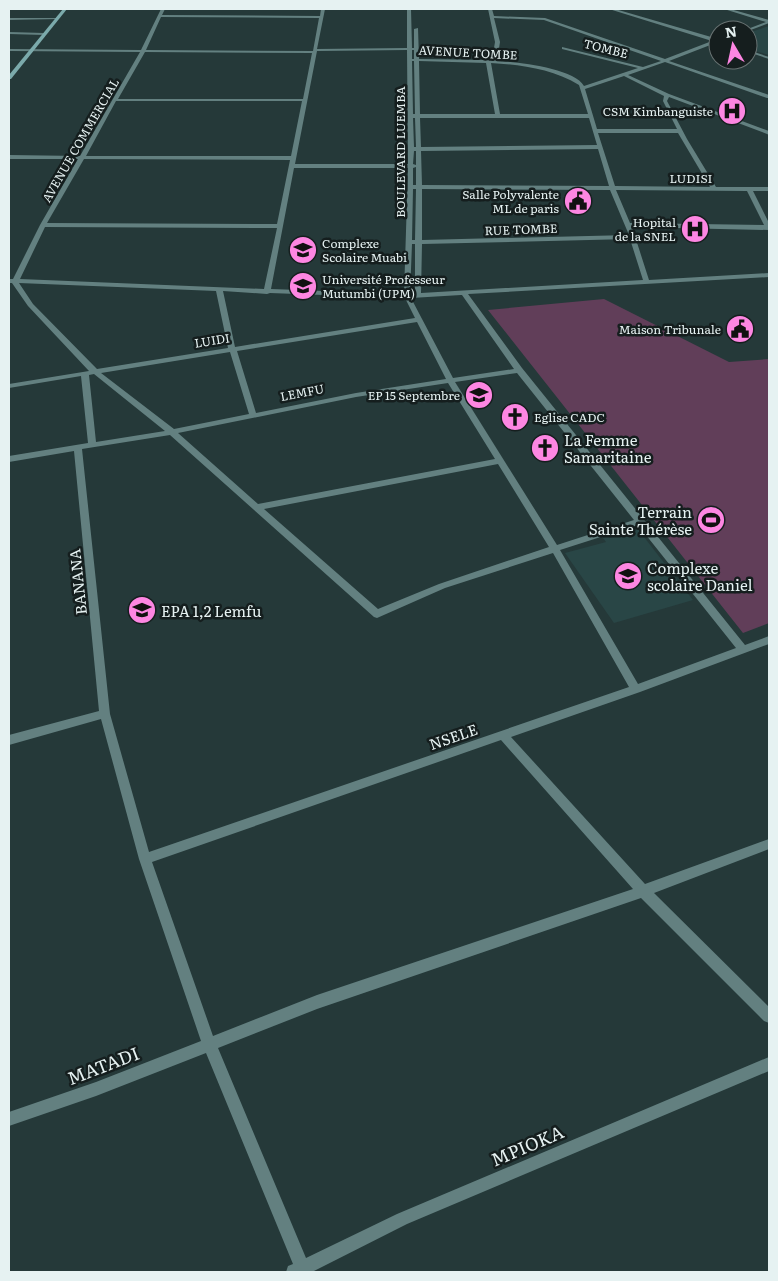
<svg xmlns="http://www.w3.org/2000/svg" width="778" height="1281" font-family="Literata,serif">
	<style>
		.built { fill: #294646 }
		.green { fill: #613e59 }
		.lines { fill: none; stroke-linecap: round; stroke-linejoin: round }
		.street { fill: #638080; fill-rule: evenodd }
		.secondary { fill: #7baaab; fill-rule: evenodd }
		.labels { text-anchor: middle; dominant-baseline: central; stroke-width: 5; stroke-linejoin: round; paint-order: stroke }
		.far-street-label { font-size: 12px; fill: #e6f2f2; stroke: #151e1e }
		.far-poi-label { font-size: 12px; fill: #e6f2f2; stroke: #151e1e; text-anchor: end }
		.poi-label { font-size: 15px; fill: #e6f2f2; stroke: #151e1e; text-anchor: start }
		.street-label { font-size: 15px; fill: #e6f2f2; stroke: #151e1e }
		.near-street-label { font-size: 18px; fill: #e6f2f2; stroke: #151e1e }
	</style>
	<rect width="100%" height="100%" fill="#253939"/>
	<path class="built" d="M 769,26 L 769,55 L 748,49 L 748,33 Z
		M 637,528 L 693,600 L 614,623 L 565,553 L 606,542 L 603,538 Z"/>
	<path class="green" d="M 604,299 L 729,362 L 769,359 L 769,623 L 743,633 L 488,310 Z"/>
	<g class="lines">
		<path class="street" d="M 161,9 L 165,9 L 162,15 L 320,16 L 321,9 L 325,9 L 317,49 L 407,48 L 407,9 L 411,9 L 412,48 L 414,48 L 414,29 L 418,28 L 419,59 L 492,60 L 495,42 L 488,9 L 492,9 L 494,16 L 545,18 L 665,59 L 712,41 L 609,9 L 615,9 L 718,39 L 718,42 L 669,61 L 769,95 L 769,98 L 767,98 L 665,62 L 628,75 L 669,94 L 769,131 L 769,135 L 767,134 L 669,97 L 667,101 L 687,139 L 716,187 L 769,187 L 769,191 L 753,191 L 769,223 L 769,230 L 632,227 L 649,280 L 769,273 L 769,277 L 468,294 L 522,368 L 745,645 L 769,636 L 769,644 L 640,692 L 511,737 L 645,884 L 769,839 L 769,849 L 654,893 L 769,1007 L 769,1023 L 764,1021 L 641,898 L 317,1009 L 218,1048 L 306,1258 L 397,1214 L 769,1057 L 769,1071 L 407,1224 L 312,1272 L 286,1272 L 288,1266 L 293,1264 L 206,1053 L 96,1096 L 9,1126 L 9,1112 L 96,1082 L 201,1041 L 139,859 L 101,719 L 9,745 L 9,735 L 99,711 L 74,451 L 9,462 L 9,456 L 88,443 L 81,376 L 9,388 L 9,384 L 89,371 L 28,306 L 12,283 L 9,283 L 9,279 L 13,279 L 40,225 L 78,159 L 9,159 L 9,155 L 80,156 L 140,52 L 9,51 L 9,49 L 141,50 ZM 161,17 L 319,18 L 313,51 L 146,50 ZM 494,18 L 544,20 L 661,61 L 643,67 L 562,47 L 562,49 L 638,68 L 584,86 C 574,68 516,62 497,61 L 500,42 ZM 407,50 L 408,164 L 295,164 L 317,51 ZM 412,50 L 414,50 L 414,59 L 412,59 ZM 145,52 L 312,53 L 303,99 L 118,99 ZM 412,61 L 414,61 L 415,114 L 413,114 ZM 419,61 L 486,63 L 495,114 L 420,114 ZM 491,63 C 522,65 552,69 579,85 L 588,114 L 500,114 ZM 624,76 L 664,96 L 663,101 L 677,129 L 597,129 L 585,89 ZM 116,101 L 302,101 L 291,156 L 86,156 ZM 413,118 L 415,118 L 416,147 L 414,147 ZM 420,118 L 589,118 L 597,145 L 421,147 ZM 598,133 L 678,133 L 710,187 L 615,186 ZM 598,149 L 609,186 L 422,185 L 421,151 ZM 414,151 L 416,151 L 416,165 L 413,164 ZM 84,159 L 290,160 L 277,224 L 47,223 ZM 416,167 L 416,185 L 413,185 L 413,168 ZM 294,168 L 408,168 L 404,294 L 271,289 ZM 413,189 L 416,189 L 415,240 L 412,240 ZM 422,189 L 610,190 L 629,235 L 422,240 ZM 616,190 L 747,191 L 764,225 L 630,223 ZM 45,227 L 277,228 L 264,289 L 20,279 ZM 630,239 L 643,280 L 421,293 L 422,244 ZM 412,244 L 415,244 L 415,294 L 410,294 ZM 19,283 L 216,291 L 228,348 L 97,369 L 33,304 ZM 223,291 L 267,294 L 270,293 L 405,298 L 415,318 L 235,347 ZM 461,295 L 462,295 L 514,369 L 453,378 L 411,298 ZM 417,322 L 446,379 L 356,393 L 256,413 L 237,351 ZM 230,352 L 249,414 L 174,429 L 101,373 ZM 517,373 L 634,520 L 557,545 L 455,382 ZM 94,374 L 165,431 L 96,442 L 89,375 ZM 448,383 L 495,459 L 258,504 L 178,433 L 356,397 ZM 170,435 L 374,617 L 377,618 L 445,588 L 553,553 L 629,687 L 149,852 L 110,714 L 82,449 ZM 498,464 L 549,547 L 439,584 L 378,609 L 264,509 ZM 638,525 L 736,648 L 638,684 L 560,550 ZM 501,740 L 633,889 L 317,995 L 213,1036 L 152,862 Z
			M 724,9 L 730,9 L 769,20 L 769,23 L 748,31 L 745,30 L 766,22 Z
			M 9,18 L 57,18 L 59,19 L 9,20 Z
			M 9,32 L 44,33 L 46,34 L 44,35 L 9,34 Z
			M 748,50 L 769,57 L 769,59 L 748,52 Z"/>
		<path class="secondary" d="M 63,9 L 67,9 L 11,79 L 9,79 L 9,75 Z"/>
	</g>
	<defs>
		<symbol id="hospital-disc" viewBox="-11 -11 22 22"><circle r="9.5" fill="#fd86e2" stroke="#151e1e"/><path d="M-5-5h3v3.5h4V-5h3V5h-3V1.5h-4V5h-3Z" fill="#111"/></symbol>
		<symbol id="civic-disc" viewBox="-11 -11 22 22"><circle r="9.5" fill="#fd86e2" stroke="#151e1e"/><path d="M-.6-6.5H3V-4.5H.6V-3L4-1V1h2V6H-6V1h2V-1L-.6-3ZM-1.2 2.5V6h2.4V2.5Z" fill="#111"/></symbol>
		<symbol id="school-disc" viewBox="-11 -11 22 22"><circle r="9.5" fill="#fd86e2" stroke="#151e1e"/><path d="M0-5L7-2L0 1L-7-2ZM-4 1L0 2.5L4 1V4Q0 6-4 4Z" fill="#111"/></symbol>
		<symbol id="university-disc" viewBox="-11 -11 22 22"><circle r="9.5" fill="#fd86e2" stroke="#151e1e"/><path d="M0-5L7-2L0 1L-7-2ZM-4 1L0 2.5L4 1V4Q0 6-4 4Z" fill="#111"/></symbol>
		<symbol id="church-disc" viewBox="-11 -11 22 22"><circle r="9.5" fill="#fd86e2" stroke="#151e1e"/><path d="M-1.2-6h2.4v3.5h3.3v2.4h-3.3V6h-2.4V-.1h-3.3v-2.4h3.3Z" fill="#111"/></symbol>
		<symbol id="stadium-disc" viewBox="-11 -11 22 22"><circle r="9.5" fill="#fd86e2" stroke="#151e1e"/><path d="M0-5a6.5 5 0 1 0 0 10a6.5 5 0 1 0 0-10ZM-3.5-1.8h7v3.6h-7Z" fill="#111"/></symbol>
	</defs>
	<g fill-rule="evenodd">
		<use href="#hospital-disc" x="716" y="95" width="32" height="32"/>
		<use href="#civic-disc" x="562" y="185" width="32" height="32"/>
		<use href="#hospital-disc" x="679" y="213" width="32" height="32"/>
		<use href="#school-disc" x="287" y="234" width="32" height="32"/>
		<use href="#university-disc" x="287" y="270" width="32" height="32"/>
		<use href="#civic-disc" x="724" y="313" width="32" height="32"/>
		<use href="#school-disc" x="463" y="379" width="32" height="32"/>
		<use href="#church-disc" x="499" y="401" width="32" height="32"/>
		<use href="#church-disc" x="529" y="432" width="32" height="32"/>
		<use href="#stadium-disc" x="695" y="504" width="32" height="32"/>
		<use href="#school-disc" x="612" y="560" width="32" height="32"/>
		<use href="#school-disc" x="126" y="594" width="32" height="32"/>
	</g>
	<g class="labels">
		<g class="far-street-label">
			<text transform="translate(606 48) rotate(14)">TOMBE</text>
			<text transform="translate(468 52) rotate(3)">AVENUE TOMBE</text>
			<text transform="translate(80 140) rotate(-60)">AVENUE COMMERCIAL</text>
			<text transform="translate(400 152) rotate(-90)">BOULEVARD LUEMBA</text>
			<text x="691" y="178">LUDISI</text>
			<text transform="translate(521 229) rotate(-2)">RUE TOMBE</text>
			<text transform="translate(212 340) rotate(-9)">LUIDI</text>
			<text transform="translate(302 392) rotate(-11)">LEMFU</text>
		</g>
		<g class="far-poi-label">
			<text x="713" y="111">CSM Kimbanguiste</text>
			<text x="559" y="194">Salle Polyvalente<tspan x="559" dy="14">ML de paris</tspan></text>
			<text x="676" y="222">Hopital<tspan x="676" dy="14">de la SNEL</tspan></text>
			<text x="322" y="243" text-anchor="start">Complexe<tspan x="322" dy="14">Scolaire Muabi</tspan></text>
			<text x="322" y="279" text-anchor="start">Université Professeur<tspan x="322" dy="14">Mutumbi (UPM)</tspan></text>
			<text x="721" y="329">Maison Tribunale</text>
			<text x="460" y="395">EP 15 Septembre</text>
			<text x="534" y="417" text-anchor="start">Eglise CADC</text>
		</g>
		<g class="poi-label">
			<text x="564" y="439">La Femme<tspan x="564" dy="17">Samaritaine</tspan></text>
			<text x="692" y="511" text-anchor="end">Terrain<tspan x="692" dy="17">Sainte Thérèse</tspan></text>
			<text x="647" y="567">Complexe<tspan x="647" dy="17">scolaire Daniel</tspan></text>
			<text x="161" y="610">EPA 1,2 Lemfu</text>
		</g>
		<g class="street-label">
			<text transform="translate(77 582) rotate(-96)">BANANA</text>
			<text transform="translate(453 736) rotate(-19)">NSELE</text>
		</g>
		<g class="near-street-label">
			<text transform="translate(103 1065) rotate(-21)">MATADI</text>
			<text transform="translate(527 1145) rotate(-23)">MPIOKA</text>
		</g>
	</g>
	<rect width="778" height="1281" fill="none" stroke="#e6f2f2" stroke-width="20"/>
	<g transform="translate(733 45) rotate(351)"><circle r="24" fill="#151e1e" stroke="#697373"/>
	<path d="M0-4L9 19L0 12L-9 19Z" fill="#fd86e2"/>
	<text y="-8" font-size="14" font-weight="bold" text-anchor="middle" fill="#e6f2f2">N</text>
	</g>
</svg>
